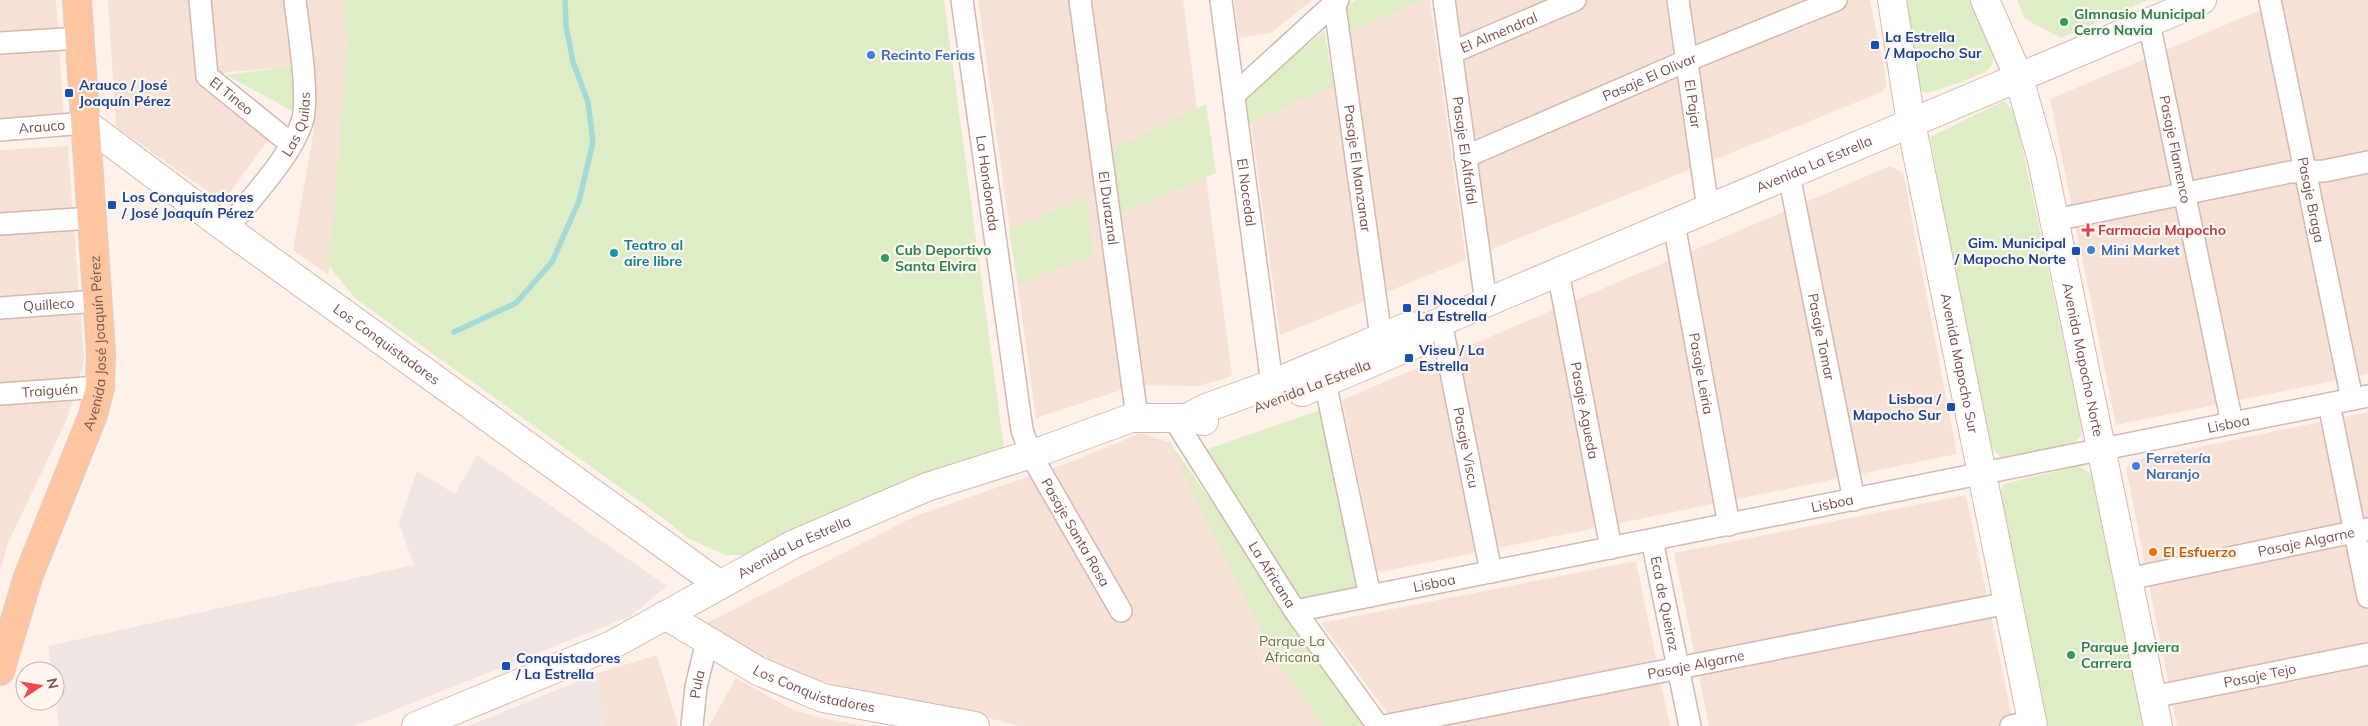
<svg xmlns="http://www.w3.org/2000/svg" width="2368" height="726" font-family="Mulish,sans-serif">
	<style>
		.residential { fill: #f6e1d7 }
		.industrial { fill: #efe5e2 }
		.green { fill: #deedc6 }
		.lines { fill: none; stroke-linecap: round; stroke-linejoin: round }
		.stream { stroke: #a2dbd8; stroke-width: 5.5 }
		.minor-casing { stroke: #d4b8b0; stroke-width: 24 }
		.tertiary-casing { stroke: #d4b8b0; stroke-width: 30 }
		.secondary-casing { stroke: #d9b9b0; stroke-width: 30 }
		.primary-casing { stroke: #dacecd; stroke-width: 30 }
		.minor { stroke: #fff; stroke-width: 21 }
		.tertiary { stroke: #fff; stroke-width: 28 }
		.secondary { stroke: #fff; stroke-width: 28 }
		.primary { stroke: #fec6a0; stroke-width: 28 }
		.leisure-dot { fill: #2e9e5b; stroke: #fff6f1; stroke-width: 2 }
		.transit-dot { fill: #1a4fb4; stroke: #fff6f1; stroke-width: 2 }
		.shop-dot { fill: #3f7fe0; stroke: #fff6f1; stroke-width: 2 }
		.health-dot { fill: #e0444e; stroke: #fff6f1; stroke-width: 2 }
		.culture-dot { fill: #0f9aa8; stroke: #fff6f1; stroke-width: 2 }
		.food-dot { fill: #e8710a; stroke: #fff6f1; stroke-width: 2 }
		.labels { text-anchor: middle; dominant-baseline: central; stroke-width: 4.5; stroke-linejoin: round; paint-order: stroke }
		.leisure-label { font-size: 14px; font-weight: bold; fill: #27864d; stroke: #fff6f1; text-anchor: start }
		.street-label { font-size: 14px; fill: #7a514b; stroke: #fff6f1 }
		.transit-label { font-size: 14px; font-weight: bold; fill: #164399; stroke: #fff6f1; text-anchor: start }
		.shop-label { font-size: 14px; font-weight: bold; fill: #366cbe; stroke: #fff6f1; text-anchor: start }
		.health-label { font-size: 14px; font-weight: bold; fill: #be3a42; stroke: #fff6f1; text-anchor: start }
		.culture-label { font-size: 14px; font-weight: bold; fill: #0d838f; stroke: #fff6f1; text-anchor: start }
		.food-label { font-size: 14px; font-weight: bold; fill: #c56008; stroke: #fff6f1; text-anchor: start }
		.park-label { font-size: 14px; fill: #5e7a3f; stroke: #fff6f1 }
	</style>
	<rect width="100%" height="100%" fill="#fef1e9"/>
	<path class="residential" d="M 0,0 L 56,0 L 64,117 L 0,121 Z
		M 108,0 L 345,0 L 354,92 L 344,187 L 328,275 L 293,250 L 314,129 L 310,65 L 219,73 L 206,89 L 269,139 L 223,202 L 116,127 Z
		M 978,0 L 1183,0 L 1232,376 L 1199,386 L 1137,385 L 1036,418 Z
		M 1234,0 L 1312,0 L 1271,33 L 1239,38 Z
		M 1420,0 L 1430,0 L 1466,260 L 1280,335 L 1250,116 L 1350,78 L 1344,31 Z
		M 1455,0 L 1870,0 L 1887,85 L 1882,92 L 1490,250 Z
		M 2284,0 L 2368,0 L 2368,374 L 2116,425 L 2050,99 Z
		M 68,146 L 84,362 L 67,419 L 8,543 L 0,572 L 0,150 Z
		M 1890,166 L 1903,172 L 1957,454 L 1381,572 L 1377,570 L 1342,400 Z
		M 2368,412 L 2368,726 L 2177,726 L 2126,468 L 2132,461 Z
		M 1141,433 L 1170,443 L 1272,646 L 1330,726 L 1018,726 L 963,711 L 875,694 L 806,678 L 754,653 L 707,623 L 915,516 L 1065,464 Z
		M 1966,495 L 2014,726 L 1709,726 L 1674,553 Z
		M 1636,561 L 1670,726 L 1397,726 L 1321,623 Z
		M 657,655 L 678,726 L 602,726 L 598,673 Z
		M 736,678 L 793,710 L 828,719 L 867,726 L 709,726 Z"/>
	<path class="industrial" d="M 477,455 L 667,586 L 631,616 L 354,726 L 59,726 L 55,697 L 55,671 L 51,671 L 48,646 L 414,565 L 399,523 L 417,471 L 455,494 Z
		M 598,673 L 602,726 L 467,726 L 489,718 Z"/>
	<path class="green" d="M 343,0 L 944,0 L 1004,449 L 748,555 L 725,555 L 687,538 L 663,518 L 356,299 L 327,264 L 333,227 L 347,46 Z
		M 1356,0 L 1422,0 L 1346,34 L 1344,9 Z
		M 1906,0 L 1974,0 C 1981,16 2003,56 1989,69 C 1981,76 1946,87 1934,91 L 1926,93 L 1920,90 Z
		M 2017,0 L 2148,0 L 2061,38 L 2025,19 Z
		M 1324,31 L 1334,85 L 1248,124 L 1244,97 Z
		M 292,66 L 296,113 L 226,75 Z
		M 2004,101 L 2015,113 L 2083,433 L 2073,444 L 2001,457 L 1986,444 L 1930,137 Z
		M 1206,104 L 1216,173 L 1116,215 L 1109,151 Z
		M 1085,197 L 1094,255 L 1018,284 L 1009,230 Z
		M 1320,410 L 1359,588 L 1302,602 L 1202,451 Z
		M 1166,437 L 1370,726 L 1324,726 L 1271,652 Z
		M 2078,466 L 2093,475 L 2143,726 L 2043,726 L 1997,501 L 2004,484 Z"/>
	<g class="lines">
		<path class="stream" d="M 454,332 L 516,303 L 552,262 L 579,201 L 593,142 L 588,102 L 573,62 L 566,26 L 565,0"/>
		<defs>
			<g id="minor">
				<path id="s1" d="M 200,0 L 207,76 L 291,144"/>
				<path id="s2" d="M 962,0 L 1022,430 L 1031,455 L 1121,611"/>
				<path id="s3" d="M 1080,0 L 1137,417"/>
				<path id="s4" d="M 1221,0 L 1272,384"/>
				<path id="s5" d="M 1334,0 L 1381,337"/>
				<path id="s6" d="M 1444,0 L 1486,303"/>
				<path id="s7" d="M 1678,0 L 1708,209"/>
				<path id="s8" d="M 2270,0 L 2352,399"/>
				<path id="s9" d="M 2149,23 L 2232,423"/>
				<path d="M 0,43 L 80,38"/>
				<path id="s10" d="M 1451,53 L 1575,0"/>
				<path d="M 1234,95 L 1338,0"/>
				<path id="s11" d="M 0,130 L 85,123"/>
				<path id="s12" d="M 1465,157 L 1686,61 L 1836,0"/>
				<path id="s13" d="M 1789,175 L 1854,500"/>
				<path d="M 2055,220 L 2290,172 L 2324,171 L 2368,162"/>
				<path d="M 0,224 L 92,218"/>
				<path id="s14" d="M 1674,224 L 1729,525"/>
				<path id="s15" d="M 227,229 C 250,199 291,157 302,122 C 310,98 298,28 295,0"/>
				<path id="s16" d="M 1558,272 L 1611,548"/>
				<path id="s17" d="M 0,308 L 98,301"/>
				<path id="s18" d="M 1441,322 L 1491,572"/>
				<path d="M 1325,382 L 1370,596"/>
				<path id="s19" d="M 0,394 L 100,387"/>
				<path d="M 2329,404 L 2368,597"/>
				<path id="s20" d="M 1174,419 L 1295,611 L 1378,726"/>
				<path id="s21" d="M 1652,540 L 1690,726"/>
				<path id="s22" d="M 2128,579 L 2368,529"/>
				<path id="s23" d="M 1295,611 L 2368,396"/>
				<path id="s24" d="M 2152,697 L 2368,654"/>
				<path id="s25" d="M 692,726 L 696,687 L 707,641"/>
				<path id="s26" d="M 1384,726 L 2008,603"/>
				<path d="M 2011,726 L 2032,722"/>
			</g>
			<g id="tertiary">
				<path d="M 1892,0 L 1911,123"/>
				<path d="M 1985,0 L 2019,78"/>
				<path id="s27" d="M 85,123 L 227,229 L 720,585"/>
				<path id="s28" d="M 665,615 L 758,671 L 823,698 L 975,726"/>
			</g>
			<g id="secondary">
				<path id="s29" d="M 2019,78 L 2042,160 L 2158,726"/>
				<path id="s30" d="M 1911,123 L 2033,726"/>
				<path d="M 1302,392 L 1415,344 L 1426,328"/>
				<path id="s31" d="M 1187,418 L 1206,408 L 1272,384 L 1409,326 L 1426,328 L 2202,0"/>
				<path id="s32" d="M 416,726 L 612,645 L 792,545 L 927,487 L 1047,449 L 1131,418 L 1187,418 L 1204,421"/>
			</g>
			<g id="primary">
				<path id="s33" d="M 0,671 L 28,577 L 93,415 L 100,387 L 101,352 L 77,0"/>
			</g>
		</defs>
		<use href="#minor" class="minor-casing"/>
		<use href="#tertiary" class="tertiary-casing"/>
		<use href="#secondary" class="secondary-casing"/>
		<use href="#primary" class="primary-casing"/>
		<use href="#minor" class="minor"/>
		<use href="#tertiary" class="tertiary"/>
		<use href="#secondary" class="secondary"/>
		<use href="#primary" class="primary"/>
	</g>
	<g class="leisure-dot">
		<circle cx="2064" cy="22" r="5"/>
		<circle cx="885" cy="258" r="5"/>
		<circle cx="2071" cy="655" r="5"/>
	</g>
	<g class="transit-dot">
		<rect x="1870" y="40" width="10" height="10" rx="2.5"/>
		<rect x="64" y="88" width="10" height="10" rx="2.5"/>
		<rect x="107" y="200" width="10" height="10" rx="2.5"/>
		<rect x="2071" y="246" width="10" height="10" rx="2.5"/>
		<rect x="1402" y="303" width="10" height="10" rx="2.5"/>
		<rect x="1404" y="353" width="10" height="10" rx="2.5"/>
		<rect x="1946" y="402" width="10" height="10" rx="2.5"/>
		<rect x="501" y="661" width="10" height="10" rx="2.5"/>
	</g>
	<g class="shop-dot">
		<circle cx="871" cy="55" r="5"/>
		<circle cx="2091" cy="250" r="5"/>
		<circle cx="2136" cy="466" r="5"/>
	</g>
	<path class="health-dot" d="M2085.5 222.5h5v5h5v5h-5v5h-5v-5h-5v-5h5z"/>
	<circle class="culture-dot" cx="614" cy="253" r="5"/>
	<circle class="food-dot" cx="2153" cy="552" r="5"/>
	<g class="labels">
		<g class="leisure-label">
			<text x="2074" y="14">GImnasio Municipal<tspan x="2074" dy="16">Cerro Navia</tspan></text>
			<text x="895" y="250">Cub Deportivo<tspan x="895" dy="16">Santa Elvira</tspan></text>
			<text x="2081" y="647">Parque Javiera<tspan x="2081" dy="16">Carrera</tspan></text>
		</g>
		<g class="street-label">
			<text stroke="none"><textPath href="#s10" startOffset="52">El Almendral</textPath></text>
			<text stroke="none"><textPath href="#s12" startOffset="201">Pasaje El Olivar</textPath></text>
			<text stroke="none"><textPath href="#s1" startOffset="108">El Tineo</textPath></text>
			<text stroke="none"><textPath href="#s7" startOffset="105">El Pajar</textPath></text>
			<text stroke="none"><textPath href="#s15" startOffset="128">Las Quilas</textPath></text>
			<text stroke="none"><textPath href="#s11" startOffset="42">Arauco</textPath></text>
			<text stroke="none"><textPath href="#s9" startOffset="129">Pasaje Flamenco</textPath></text>
			<text stroke="none"><textPath href="#s6" startOffset="152">Pasaje El Alfalfal</textPath></text>
			<text stroke="none"><textPath href="#s31" startOffset="679">Avenida La Estrella</textPath></text>
			<text stroke="none"><textPath href="#s5" startOffset="170">Pasaje El Manzanar</textPath></text>
			<text stroke="none"><textPath href="#s2" startOffset="185">La Hondonada</textPath></text>
			<text stroke="none"><textPath href="#s4" startOffset="194">El Nocedal</textPath></text>
			<text stroke="none"><textPath href="#s8" startOffset="204">Pasaje Braga</textPath></text>
			<text stroke="none"><textPath href="#s3" startOffset="210">El Duraznal</textPath></text>
			<text stroke="none"><textPath href="#s17" startOffset="49">Quilleco</textPath></text>
			<text stroke="none"><textPath href="#s13" startOffset="165">Pasaje Tomar</textPath></text>
			<text stroke="none"><textPath href="#s33" startOffset="345">Avenida José Joaquín Pérez</textPath></text>
			<text stroke="none"><textPath href="#s27" startOffset="374">Los Conquistadores</textPath></text>
			<text stroke="none"><textPath href="#s29" startOffset="289">Avenida Mapocho Norte</textPath></text>
			<text stroke="none"><textPath href="#s30" startOffset="245">Avenida Mapocho Sur</textPath></text>
			<text stroke="none"><textPath href="#s14" startOffset="152">Pasaje Leiria</textPath></text>
			<text transform="translate(1312 386) rotate(-21)">Avenida La Estrella</text>
			<text stroke="none"><textPath href="#s19" startOffset="50">Traiguén</textPath></text>
			<text stroke="none"><textPath href="#s16" startOffset="141">Pasaje Agueda</textPath></text>
			<text stroke="none"><textPath href="#s23" startOffset="952">Lisboa</textPath></text>
			<text stroke="none"><textPath href="#s18" startOffset="128">Pasaje Viscu</textPath></text>
			<text stroke="none"><textPath href="#s23" startOffset="548">Lisboa</textPath></text>
			<text stroke="none"><textPath href="#s2" startOffset="550">Pasaje Santa Rosa</textPath></text>
			<text stroke="none"><textPath href="#s22" startOffset="182">Pasaje Algarne</textPath></text>
			<text stroke="none"><textPath href="#s32" startOffset="419">Avenida La Estrella</textPath></text>
			<text stroke="none"><textPath href="#s20" startOffset="184">La Africana</textPath></text>
			<text stroke="none"><textPath href="#s23" startOffset="142">Lisboa</textPath></text>
			<text stroke="none"><textPath href="#s21" startOffset="65">Eca de Queiroz</textPath></text>
			<text stroke="none"><textPath href="#s26" startOffset="318">Pasaje Algarne</textPath></text>
			<text stroke="none"><textPath href="#s24" startOffset="110">Pasaje Tejo</textPath></text>
			<text stroke="none"><textPath href="#s25" startOffset="42">Pula</textPath></text>
			<text stroke="none"><textPath href="#s28" startOffset="168">Los Conquistadores</textPath></text>
		</g>
		<g class="transit-label">
			<text x="1885" y="37">La Estrella<tspan x="1885" dy="16">/ Mapocho Sur</tspan></text>
			<text x="79" y="85">Arauco / José<tspan x="79" dy="16">Joaquín Pérez</tspan></text>
			<text x="122" y="197">Los Conquistadores<tspan x="122" dy="16">/ José Joaquín Pérez</tspan></text>
			<text x="2066" y="243" text-anchor="end">Gim. Municipal<tspan x="2066" dy="16">/ Mapocho Norte</tspan></text>
			<text x="1417" y="300">El Nocedal /<tspan x="1417" dy="16">La Estrella</tspan></text>
			<text x="1419" y="350">Viseu / La<tspan x="1419" dy="16">Estrella</tspan></text>
			<text x="1941" y="399" text-anchor="end">Lisboa /<tspan x="1941" dy="16">Mapocho Sur</tspan></text>
			<text x="516" y="658">Conquistadores<tspan x="516" dy="16">/ La Estrella</tspan></text>
		</g>
		<g class="shop-label">
			<text x="881" y="55">Recinto Ferias</text>
			<text x="2101" y="250">Mini Market</text>
			<text x="2146" y="458">Ferretería<tspan x="2146" dy="16">Naranjo</tspan></text>
		</g>
		<g class="health-label">
			<text x="2098" y="230">Farmacia Mapocho</text>
		</g>
		<g class="culture-label">
			<text x="624" y="245">Teatro al<tspan x="624" dy="16">aire libre</tspan></text>
		</g>
		<g class="food-label">
			<text x="2163" y="552">El Esfuerzo</text>
		</g>
		<g class="park-label">
			<text x="1292" y="641">Parque La<tspan x="1292" dy="16">Africana</tspan></text>
		</g>
	</g>
	<g transform="translate(40 686) rotate(78)"><circle r="24" fill="#fff6f1" stroke="#cab4af"/>
	<path d="M0-4L9 19L0 12L-9 19Z" fill="#ed4a49"/>
	<text y="-8" font-size="14" font-weight="bold" text-anchor="middle" fill="#7a514b">N</text>
	</g>
</svg>
